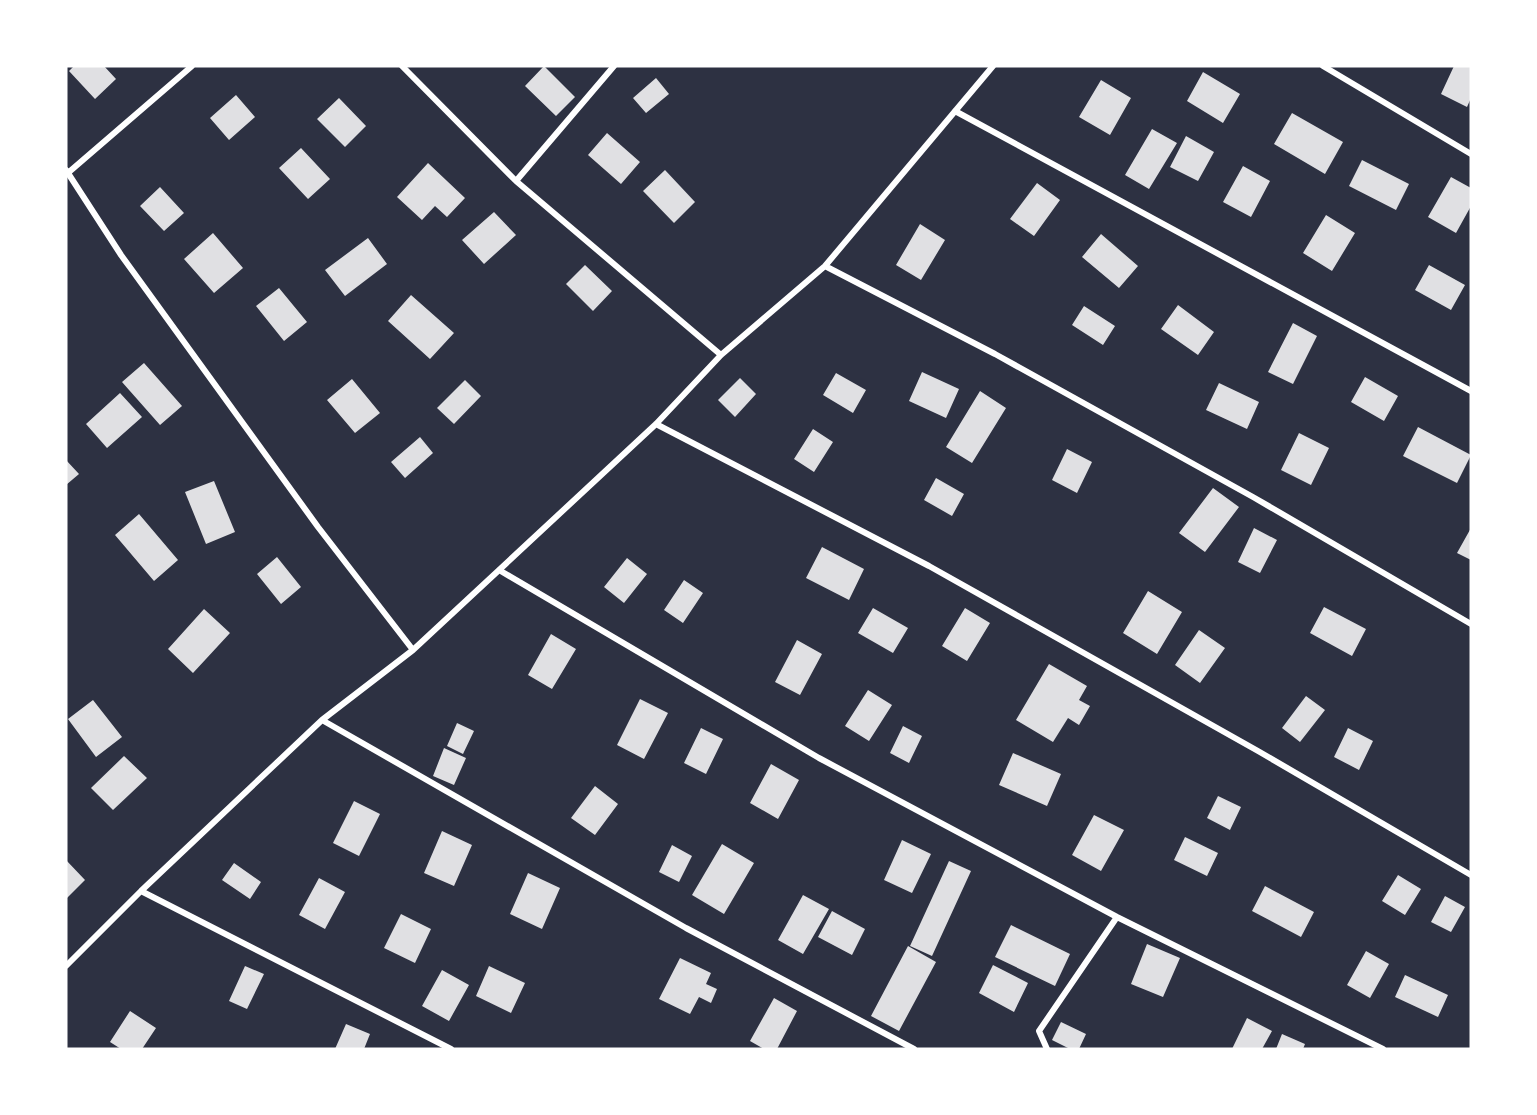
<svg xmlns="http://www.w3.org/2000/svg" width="1537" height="1115" font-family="'Sofia Sans Condensed',sans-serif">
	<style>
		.building { fill: #e0e0e3 }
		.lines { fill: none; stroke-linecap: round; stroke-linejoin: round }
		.minor { stroke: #fff; stroke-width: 6 }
	</style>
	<rect width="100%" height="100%" fill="#2d3142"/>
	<path class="building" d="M 74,66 L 104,66 L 116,79 L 95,99 L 69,71 Z
		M 544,66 L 575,97 L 556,116 L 525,86 Z
		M 1454,66 L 1471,66 L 1471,98 L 1467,107 L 1441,94 Z
		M 1203,72 L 1240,94 L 1223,123 L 1187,101 Z
		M 656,78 L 669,94 L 646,113 L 633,98 Z
		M 1101,80 L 1131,98 L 1110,135 L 1079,117 Z
		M 236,95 L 255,117 L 229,140 L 210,118 Z
		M 339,98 L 366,126 L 345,147 L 317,119 Z
		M 1292,113 L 1343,142 L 1325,174 L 1274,144 Z
		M 1152,129 L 1177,143 L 1149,189 L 1125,175 Z
		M 607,133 L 640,162 L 621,184 L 588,155 Z
		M 1186,136 L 1214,152 L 1198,181 L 1170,167 Z
		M 301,148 L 330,179 L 308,199 L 279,168 Z
		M 1362,160 L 1409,184 L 1396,210 L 1349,186 Z
		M 428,163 L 465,198 L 447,217 L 435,206 L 422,220 L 397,197 Z
		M 1243,166 L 1270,181 L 1251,217 L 1223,202 Z
		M 665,170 L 695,202 L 674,223 L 643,191 Z
		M 1451,177 L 1471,188 L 1471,206 L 1456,233 L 1428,217 Z
		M 1037,183 L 1060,200 L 1034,236 L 1010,219 Z
		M 160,187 L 184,213 L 164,231 L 140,206 Z
		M 494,212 L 516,235 L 484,264 L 462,240 Z
		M 1326,215 L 1355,233 L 1332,271 L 1303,253 Z
		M 920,224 L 945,240 L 921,280 L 896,265 Z
		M 213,233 L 243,268 L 214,293 L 184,259 Z
		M 1101,234 L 1138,266 L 1119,288 L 1082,257 Z
		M 368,238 L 387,264 L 345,296 L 325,270 Z
		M 585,265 L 612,291 L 593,311 L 566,284 Z
		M 1429,265 L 1465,285 L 1451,310 L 1415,290 Z
		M 279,288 L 307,322 L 284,341 L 256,306 Z
		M 411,295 L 454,333 L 430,359 L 388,321 Z
		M 1178,305 L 1214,332 L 1198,355 L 1161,329 Z
		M 1084,306 L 1115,326 L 1103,345 L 1072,325 Z
		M 1293,323 L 1317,336 L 1293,384 L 1268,372 Z
		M 144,363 L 182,406 L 160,425 L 122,382 Z
		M 922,372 L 959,389 L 946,418 L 909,401 Z
		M 836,373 L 866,390 L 853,413 L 823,395 Z
		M 1365,377 L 1398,396 L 1384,421 L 1351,402 Z
		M 740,378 L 756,394 L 735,417 L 718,400 Z
		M 352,379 L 380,413 L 355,433 L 327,400 Z
		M 465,380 L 481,396 L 454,424 L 437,408 Z
		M 1219,383 L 1259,402 L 1247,429 L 1206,410 Z
		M 980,391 L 1006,408 L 972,463 L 946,447 Z
		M 120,393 L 142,417 L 107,448 L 86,424 Z
		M 1418,427 L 1471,455 L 1457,483 L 1403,456 Z
		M 813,429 L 833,442 L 814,472 L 794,459 Z
		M 1299,433 L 1329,448 L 1311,485 L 1281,470 Z
		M 420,437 L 433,453 L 405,478 L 391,462 Z
		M 1067,449 L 1092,462 L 1077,493 L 1052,480 Z
		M 66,460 L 79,474 L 66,485 Z
		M 936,478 L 964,494 L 952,516 L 924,500 Z
		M 214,481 L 235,532 L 206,544 L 185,492 Z
		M 1213,488 L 1239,507 L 1205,552 L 1179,533 Z
		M 139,514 L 178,560 L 154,581 L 115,535 Z
		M 1254,528 L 1277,540 L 1260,573 L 1238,562 Z
		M 1471,528 L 1471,560 L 1457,553 Z
		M 822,547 L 864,569 L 849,600 L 806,578 Z
		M 277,557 L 301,587 L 281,604 L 257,574 Z
		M 627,558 L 647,574 L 624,603 L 604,587 Z
		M 684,580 L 703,593 L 683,623 L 664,610 Z
		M 1148,591 L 1182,612 L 1157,654 L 1123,633 Z
		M 1324,607 L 1366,629 L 1352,656 L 1310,633 Z
		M 873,608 L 908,628 L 893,653 L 858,633 Z
		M 965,608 L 990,623 L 967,661 L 942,646 Z
		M 204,609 L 230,633 L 193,673 L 168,649 Z
		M 1199,630 L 1225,648 L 1200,683 L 1175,665 Z
		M 551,634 L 576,649 L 552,689 L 528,675 Z
		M 797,640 L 822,654 L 800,695 L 775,682 Z
		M 1049,664 L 1087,686 L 1079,700 L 1090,706 L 1079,725 L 1068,718 L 1053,742 L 1016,720 Z
		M 868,690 L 892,705 L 869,741 L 845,726 Z
		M 1306,696 L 1325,710 L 1300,742 L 1282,728 Z
		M 640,699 L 668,713 L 644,759 L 617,745 Z
		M 93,700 L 122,737 L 96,757 L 68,719 Z
		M 457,723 L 474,731 L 463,754 L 447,746 Z
		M 903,726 L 922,736 L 909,763 L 890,753 Z
		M 701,728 L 723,739 L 706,774 L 684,763 Z
		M 1348,728 L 1373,741 L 1359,770 L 1334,757 Z
		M 444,748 L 466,758 L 454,785 L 433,776 Z
		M 1013,753 L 1061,774 L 1047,806 L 999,785 Z
		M 124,756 L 147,778 L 113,810 L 91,788 Z
		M 771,764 L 799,780 L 778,819 L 750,803 Z
		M 595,786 L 618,804 L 595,835 L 571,818 Z
		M 1218,796 L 1241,807 L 1230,830 L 1207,818 Z
		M 354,801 L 380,814 L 359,856 L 333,843 Z
		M 1094,815 L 1124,830 L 1101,871 L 1072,855 Z
		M 442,831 L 472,845 L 454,886 L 424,873 Z
		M 1185,837 L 1218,853 L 1207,876 L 1174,860 Z
		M 902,840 L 931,854 L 912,893 L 884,880 Z
		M 722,844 L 754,863 L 724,914 L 692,895 Z
		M 672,845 L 692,856 L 679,882 L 659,872 Z
		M 66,860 L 85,880 L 66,899 Z
		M 949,861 L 971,871 L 932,956 L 910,946 Z
		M 234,863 L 261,882 L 250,899 L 222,880 Z
		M 528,873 L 560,888 L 542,929 L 510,914 Z
		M 1398,875 L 1421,889 L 1405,915 L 1382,901 Z
		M 319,878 L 345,892 L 325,929 L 299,915 Z
		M 1265,886 L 1314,912 L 1301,937 L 1252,911 Z
		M 803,895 L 829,909 L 803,954 L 778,940 Z
		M 1445,896 L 1465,907 L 1451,932 L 1431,922 Z
		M 832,911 L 865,929 L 852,955 L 818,937 Z
		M 401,914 L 431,929 L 415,963 L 384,948 Z
		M 1011,925 L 1070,954 L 1055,986 L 995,957 Z
		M 1147,944 L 1180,958 L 1163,997 L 1131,984 Z
		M 908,946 L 936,962 L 899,1031 L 871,1016 Z
		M 1366,951 L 1389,964 L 1370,998 L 1347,985 Z
		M 680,958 L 711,973 L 706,984 L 717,989 L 711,1003 L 699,997 L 690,1014 L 659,999 Z
		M 993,965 L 1028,983 L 1014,1012 L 979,993 Z
		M 245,966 L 264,974 L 247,1009 L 229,1001 Z
		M 489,966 L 525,983 L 511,1013 L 476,996 Z
		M 442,970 L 469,985 L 449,1021 L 422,1006 Z
		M 1405,975 L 1448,995 L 1438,1017 L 1395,997 Z
		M 774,998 L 797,1011 L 777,1049 L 764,1049 L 750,1041 Z
		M 130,1011 L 156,1028 L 142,1049 L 121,1049 L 110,1042 Z
		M 1247,1018 L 1272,1031 L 1262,1049 L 1232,1049 Z
		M 1061,1022 L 1086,1034 L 1079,1049 L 1070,1049 L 1052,1040 Z
		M 346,1024 L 370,1034 L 364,1049 L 335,1049 Z
		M 1282,1034 L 1305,1044 L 1303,1049 L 1276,1049 Z"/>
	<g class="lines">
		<path class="minor" d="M 402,66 L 516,181 L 721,355
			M 1323,66 L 1471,154
			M 955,111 L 1471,391
			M 66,170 L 121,255 L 318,527 L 413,650
			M 69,172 L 192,66
			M 516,181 L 614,66
			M 825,266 L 995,354 L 1253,497 L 1471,624
			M 656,424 L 929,566 L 1258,751 L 1471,875
			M 499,570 L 819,758 L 1117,917 L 1383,1049
			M 322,720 L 686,928 L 914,1049
			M 141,891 L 451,1049
			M 66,966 L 141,891 L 322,720 L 413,650 L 656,424 L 721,355 L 825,266 L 993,66
			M 1047,1049 L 1039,1031 L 1117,917"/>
	</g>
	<rect width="1537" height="1115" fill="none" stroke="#ffffff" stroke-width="135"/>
</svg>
